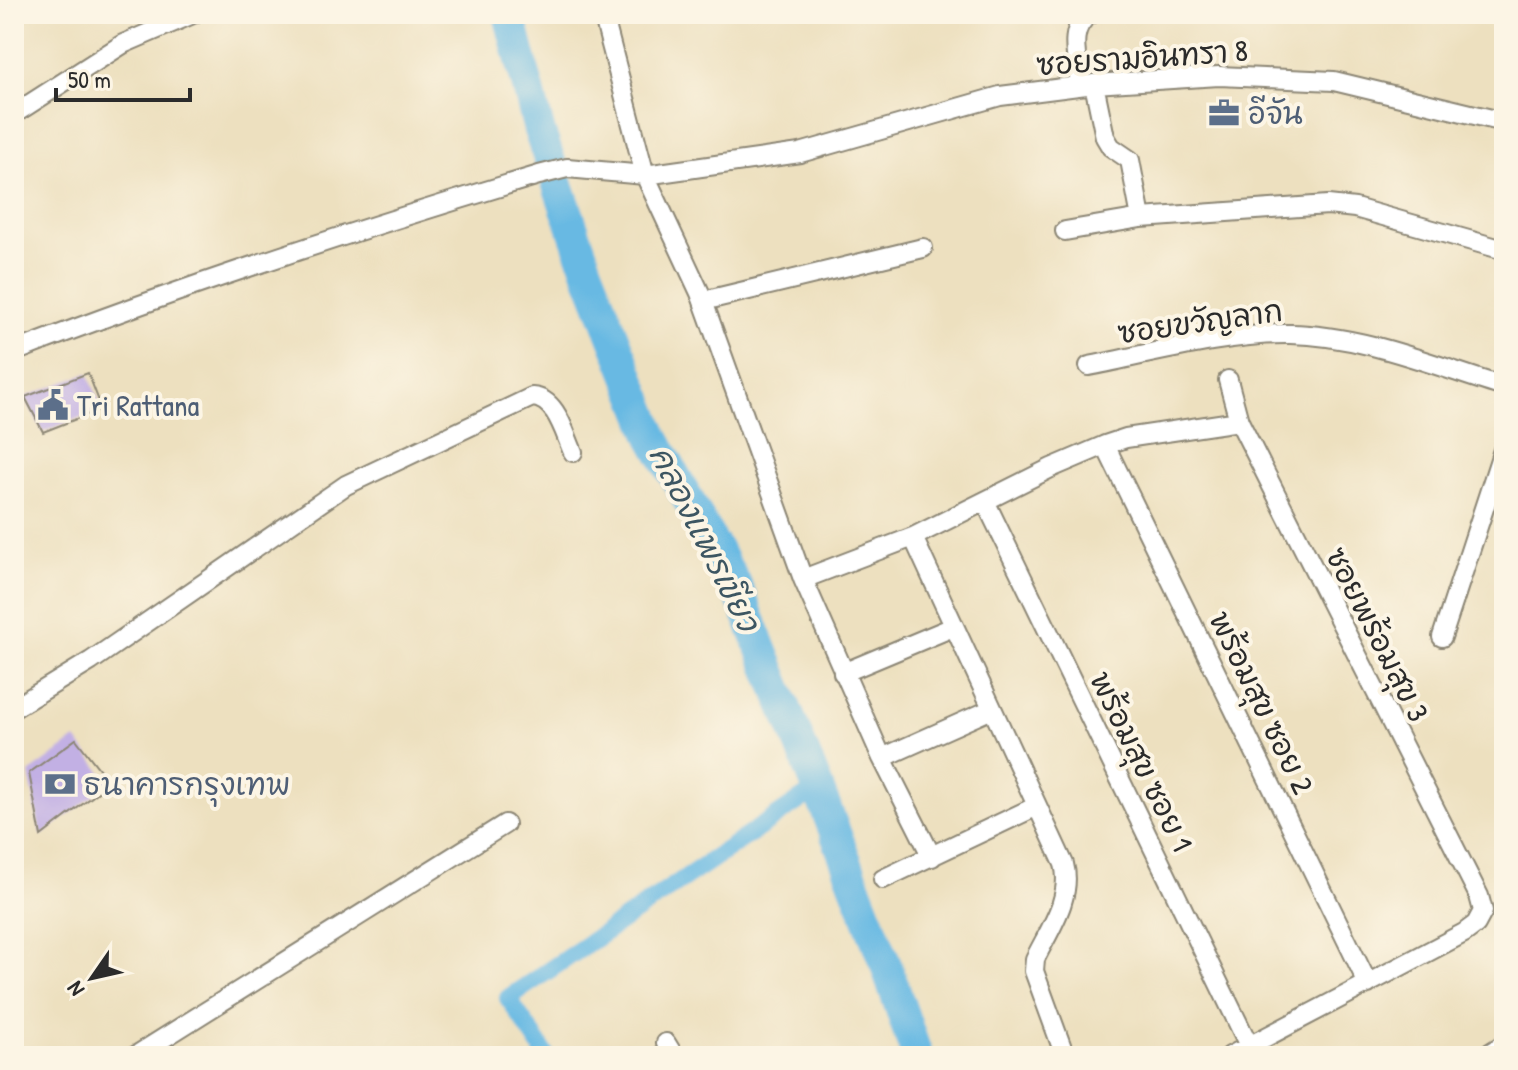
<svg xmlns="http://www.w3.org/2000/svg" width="1518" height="1070" font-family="'Patrick Hand','Playpen Sans Thai',sans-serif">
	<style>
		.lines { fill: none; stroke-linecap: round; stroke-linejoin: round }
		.canal { stroke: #68b9e3; stroke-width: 18 }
		.river { stroke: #68b9e3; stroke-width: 32 }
		.building { fill: #c2b0e4 }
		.minor-casing { stroke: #8c8675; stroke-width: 22 }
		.minor { stroke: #fff; stroke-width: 18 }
		.labels { text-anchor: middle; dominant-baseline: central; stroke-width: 8; stroke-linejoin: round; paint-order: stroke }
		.street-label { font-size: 30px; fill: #2b2b2b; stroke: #fcf5e5 }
		.service-label { font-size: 30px; fill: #4e5e75; stroke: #fcf5e5; text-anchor: start }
		.water-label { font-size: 32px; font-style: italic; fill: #3d5662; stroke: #fcf5e5 }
	</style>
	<rect width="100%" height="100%" fill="#fcf5e5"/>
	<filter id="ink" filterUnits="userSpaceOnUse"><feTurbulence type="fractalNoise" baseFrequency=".0125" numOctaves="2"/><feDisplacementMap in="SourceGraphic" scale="16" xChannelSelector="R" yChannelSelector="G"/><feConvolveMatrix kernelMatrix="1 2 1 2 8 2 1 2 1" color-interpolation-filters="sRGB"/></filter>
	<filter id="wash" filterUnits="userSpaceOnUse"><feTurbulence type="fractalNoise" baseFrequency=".006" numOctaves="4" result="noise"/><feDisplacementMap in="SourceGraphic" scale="32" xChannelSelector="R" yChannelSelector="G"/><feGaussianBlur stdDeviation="1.8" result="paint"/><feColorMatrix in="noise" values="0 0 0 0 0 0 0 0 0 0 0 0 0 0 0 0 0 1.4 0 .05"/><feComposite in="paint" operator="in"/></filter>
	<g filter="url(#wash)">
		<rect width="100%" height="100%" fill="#ede0bf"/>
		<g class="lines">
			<path class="canal" d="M 542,1056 L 545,1053 L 508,998 L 818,788"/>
			<path class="river" d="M 509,14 L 539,130 L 587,269 L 653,437 L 735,583 L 818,788 L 887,968 L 917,1056"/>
		</g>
		<g id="blocks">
			<path class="building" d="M 88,373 L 102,409 L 43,432 L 25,397 Z
				M 76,739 L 110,783 L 41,836 L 29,773 Z"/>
		</g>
	</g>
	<g filter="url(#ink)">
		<use href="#blocks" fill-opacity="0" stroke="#8c8675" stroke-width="2"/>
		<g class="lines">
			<defs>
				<path id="minor" d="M 603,14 L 645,175 L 700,293 L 803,579 L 882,758 L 932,857
					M 1094,84 L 1105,137 L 1111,147 L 1130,160 L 1141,218
					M 1080,85 C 1078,60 1066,29 1090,14
					M 14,114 L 123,44 L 193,14
					M 1065,231 L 1141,218 L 1328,205 L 1355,208 L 1504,250
					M 703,301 L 923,248
					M 14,352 C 186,285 362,228 539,175 L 567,168 L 645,175 L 800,153 L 1000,96 L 1094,84 L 1219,76 L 1334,81 L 1504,122
					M 1089,366 C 1150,354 1228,333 1290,334 C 1363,335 1435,366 1504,387
					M 1228,380 L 1239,421 L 1479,896 L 1483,911 L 1476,924 L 1464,933 L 1230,1056
					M 1105,445 L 1368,984
					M 985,501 L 1254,1056
					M 913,537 L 1064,864 C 1073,897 1049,930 1035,959 L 1034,971 L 1065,1056
					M 803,579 L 913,537 L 1051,468 L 1105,445 L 1126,438 L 1239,421
					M 1442,637 L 1504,447
					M 843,673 L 953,627
					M 14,708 L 91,661 L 346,485 L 532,397 C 556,398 564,432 573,452
					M 882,758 L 992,709
					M 883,879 L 1037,806
					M 666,1043 L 674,1056
					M 135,1056 L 505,824
					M 1485,1056 L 1504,1044"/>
			</defs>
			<use href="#minor" class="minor-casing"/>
			<use href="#minor" class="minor"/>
		</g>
	</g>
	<defs>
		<symbol id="office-bare" viewBox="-9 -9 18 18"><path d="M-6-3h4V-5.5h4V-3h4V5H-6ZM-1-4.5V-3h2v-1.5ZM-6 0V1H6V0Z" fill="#5c6f8a" stroke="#fcf5e5" stroke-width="2.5" paint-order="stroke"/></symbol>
		<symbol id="civic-bare" viewBox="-9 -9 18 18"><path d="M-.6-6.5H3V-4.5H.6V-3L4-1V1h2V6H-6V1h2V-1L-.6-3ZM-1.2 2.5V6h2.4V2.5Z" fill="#5c6f8a" stroke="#fcf5e5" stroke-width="2.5" paint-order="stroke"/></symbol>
		<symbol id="bank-bare" viewBox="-9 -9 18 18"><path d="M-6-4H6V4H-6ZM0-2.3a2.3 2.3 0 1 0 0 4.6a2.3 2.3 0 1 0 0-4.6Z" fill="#5c6f8a" stroke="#fcf5e5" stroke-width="2.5" paint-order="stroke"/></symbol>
	</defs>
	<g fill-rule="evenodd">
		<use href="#office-bare" x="1202" y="91" width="44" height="44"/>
		<use href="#civic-bare" x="31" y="383" width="44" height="44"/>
		<use href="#bank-bare" x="38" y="762" width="44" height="44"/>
	</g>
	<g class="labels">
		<g class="street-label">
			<text transform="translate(1142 57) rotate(-4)">ซอยรามอินทรา 8</text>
			<text transform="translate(1200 321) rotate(-8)">ซอยขวัญลาก</text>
			<text transform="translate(1378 634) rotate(63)">ซอยพร้อมสุข 3</text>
			<text transform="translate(1262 702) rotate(64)">พร้อมสุข ซอย 2</text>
			<text transform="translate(1142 761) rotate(64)">พร้อมสุข ซอย 1</text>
		</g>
		<g class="service-label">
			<text x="1248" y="113">อีจัน</text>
			<text x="77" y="405">Tri Rattana</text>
			<text x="84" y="784">ธนาคารกรุงเทพ</text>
		</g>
		<g class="water-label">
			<text transform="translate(705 538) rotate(63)">คลองแพรเขียว</text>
		</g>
	</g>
	<rect width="1518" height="1070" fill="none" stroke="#fcf5e5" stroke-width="48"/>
	<g transform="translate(92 978) rotate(236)" stroke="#fcf5e5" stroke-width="6" paint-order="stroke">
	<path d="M0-6L14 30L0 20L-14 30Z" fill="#2b2b2b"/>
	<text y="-12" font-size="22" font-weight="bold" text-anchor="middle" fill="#2b2b2b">N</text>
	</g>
	<path d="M56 88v12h134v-12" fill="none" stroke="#2b2b2b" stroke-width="4"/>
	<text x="68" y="88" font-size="24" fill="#2b2b2b" stroke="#fcf5e5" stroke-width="6" paint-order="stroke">50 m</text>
</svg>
